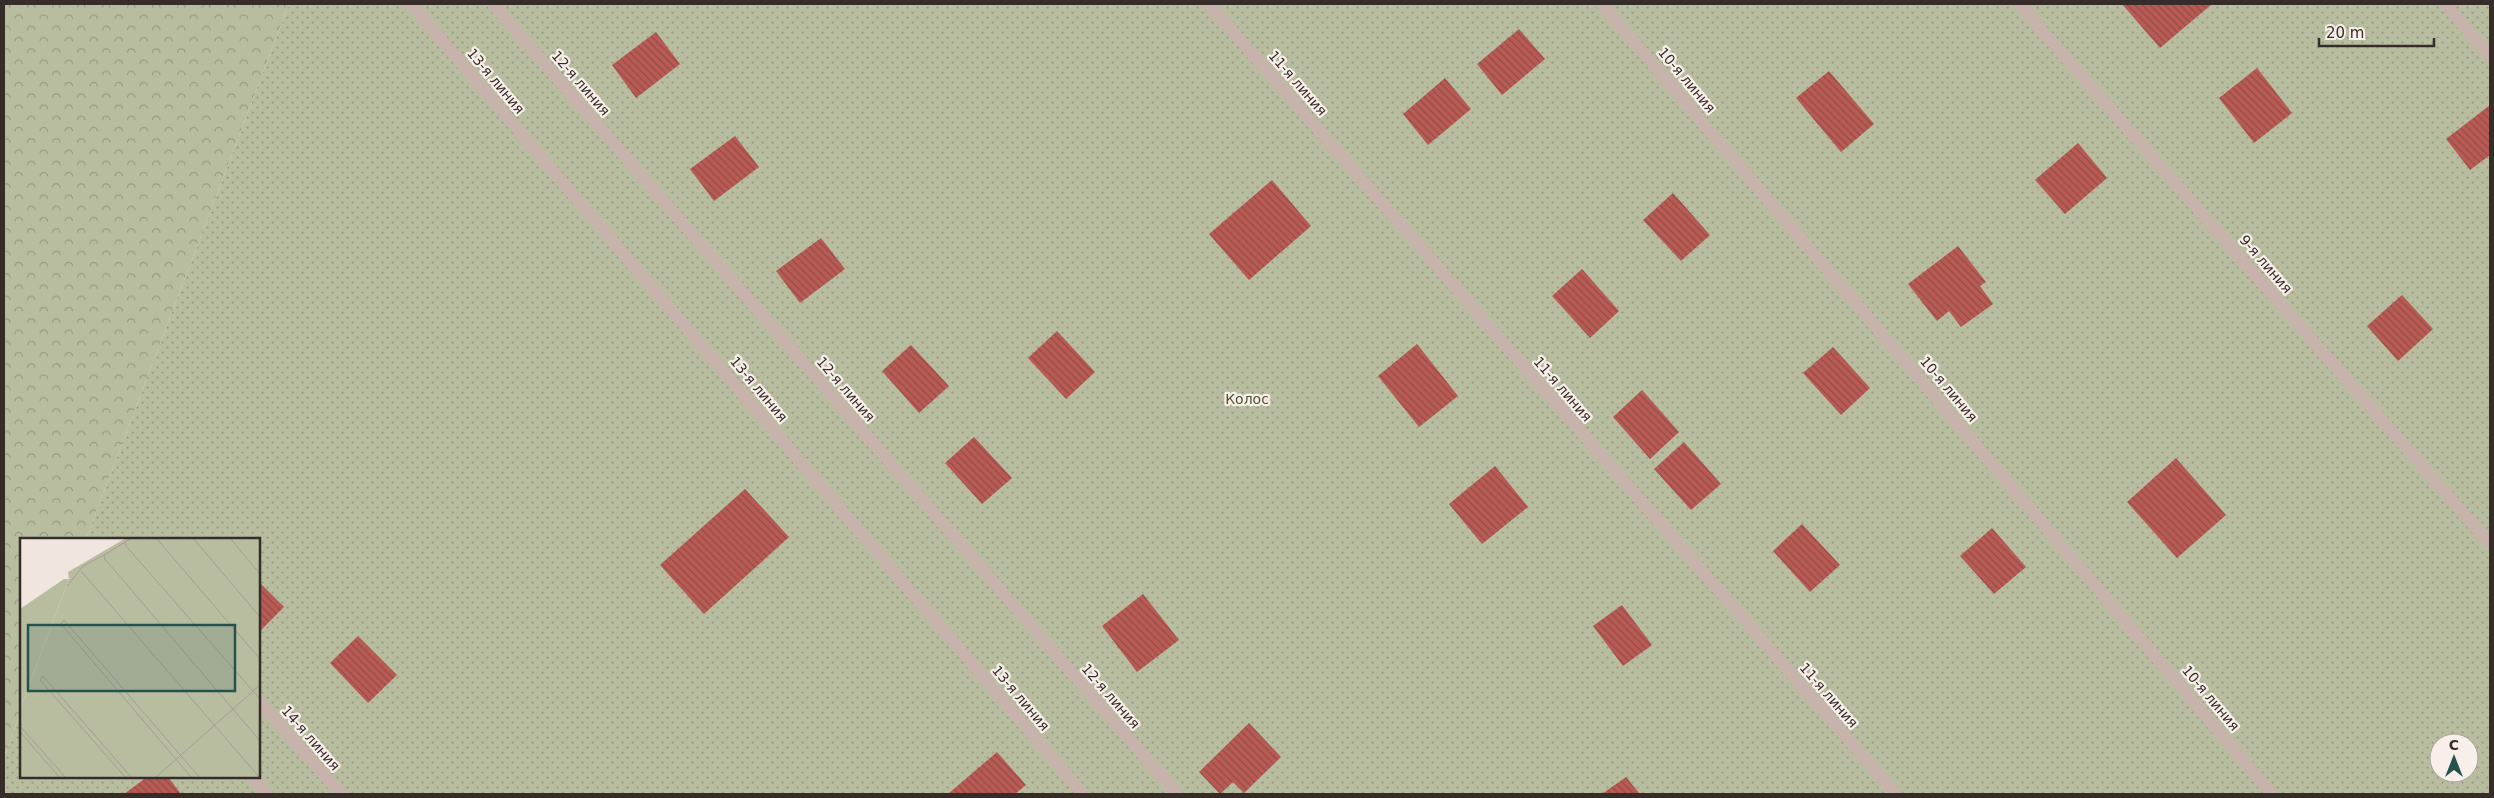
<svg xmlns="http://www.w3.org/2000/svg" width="2494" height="798" font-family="'DejaVu Sans',sans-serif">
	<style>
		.forest { fill: url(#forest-crowns) }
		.garden { fill: url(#garden-dots); fill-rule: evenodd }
		.building { fill: url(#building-back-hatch) }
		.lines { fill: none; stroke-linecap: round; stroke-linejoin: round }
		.lane { stroke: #c7b3ac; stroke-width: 12 }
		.labels { text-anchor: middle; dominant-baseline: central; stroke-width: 4.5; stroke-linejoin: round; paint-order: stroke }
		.street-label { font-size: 14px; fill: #362c2a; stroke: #f8efeb }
		.park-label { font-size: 14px; fill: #4b5130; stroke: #f8efeb }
		.inset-road { fill: none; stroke: #a69b97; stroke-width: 1 }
		.view { fill: #24534e; fill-opacity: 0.15; stroke: #24534e; stroke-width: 2.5 }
		.inset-edge { fill: none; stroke: #362c2a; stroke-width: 2.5 }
	</style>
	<defs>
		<pattern id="forest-crowns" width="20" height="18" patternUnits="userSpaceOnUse" patternTransform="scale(1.25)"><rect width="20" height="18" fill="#b9bda0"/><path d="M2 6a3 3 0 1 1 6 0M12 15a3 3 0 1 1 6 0" fill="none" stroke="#979a83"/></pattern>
		<pattern id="garden-dots" width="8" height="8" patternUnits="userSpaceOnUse" patternTransform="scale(1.25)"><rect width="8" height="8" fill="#b9bda0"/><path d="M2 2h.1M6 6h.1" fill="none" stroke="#979a83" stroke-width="1.8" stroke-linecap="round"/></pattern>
		<pattern id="building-back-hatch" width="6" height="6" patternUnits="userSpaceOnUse" patternTransform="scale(1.25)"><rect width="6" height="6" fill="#b85b54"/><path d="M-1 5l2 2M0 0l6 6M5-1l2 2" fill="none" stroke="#964b46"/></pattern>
	</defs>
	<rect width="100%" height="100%" fill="#f0e5df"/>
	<path class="forest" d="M 4,4 L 289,4 L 86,539 L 21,539 L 21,711 L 4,757 Z"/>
	<path class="garden" d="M 289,4 L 2490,4 L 2490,794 L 4,794 L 4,757 L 21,711 L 21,777 L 259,777 L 259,539 L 86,539 ZM 2439,743 L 2469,743 L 2469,773 L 2439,773 Z"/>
	<path class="building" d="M 2122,4 L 2212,4 L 2160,48 Z
		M 1519,29 L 1545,59 L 1502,95 L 1477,64 Z
		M 656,32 L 680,64 L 636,98 L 612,65 Z
		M 2257,68 L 2292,113 L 2254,143 L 2219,98 Z
		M 1829,71 L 1874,124 L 1841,152 L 1796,98 Z
		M 1445,78 L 1471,109 L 1428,145 L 1403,114 Z
		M 2490,105 L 2490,155 L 2470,170 L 2446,139 Z
		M 735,136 L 759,167 L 714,201 L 690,169 Z
		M 2078,143 L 2107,178 L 2065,214 L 2035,180 Z
		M 1272,180 L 1311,226 L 1249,280 L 1209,234 Z
		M 1673,193 L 1710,235 L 1681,261 L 1643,220 Z
		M 821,238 L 845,269 L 800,303 L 776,271 Z
		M 1958,246 L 1986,282 L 1980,286 L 1993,304 L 1961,327 L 1949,311 L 1937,321 L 1908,284 Z
		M 1582,269 L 1619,311 L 1590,338 L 1552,296 Z
		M 2402,295 L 2433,329 L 2398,361 L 2367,326 Z
		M 1057,331 L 1095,372 L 1066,399 L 1028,358 Z
		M 1417,344 L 1458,396 L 1419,427 L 1378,376 Z
		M 911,345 L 949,386 L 919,413 L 882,371 Z
		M 1833,347 L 1870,388 L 1841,415 L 1803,373 Z
		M 1642,390 L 1679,432 L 1650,459 L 1613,417 Z
		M 974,437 L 1012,478 L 982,504 L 945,463 Z
		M 1684,442 L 1721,484 L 1691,510 L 1654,469 Z
		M 2176,458 L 2226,515 L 2177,558 L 2127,502 Z
		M 1495,466 L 1528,507 L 1482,544 L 1449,504 Z
		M 745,489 L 789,537 L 704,614 L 660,565 Z
		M 1802,524 L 1840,565 L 1810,592 L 1773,551 Z
		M 1992,528 L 2026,567 L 1994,594 L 1960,556 Z
		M 259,582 L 284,607 L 259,632 Z
		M 1143,594 L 1179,640 L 1137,672 L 1102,626 Z
		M 1622,605 L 1652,645 L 1623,666 L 1593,626 Z
		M 358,636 L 397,675 L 368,703 L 330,663 Z
		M 1249,723 L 1281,757 L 1244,793 L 1233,782 L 1220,794 L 1199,772 Z
		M 997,752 L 1026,785 L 1015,794 L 948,794 Z
		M 147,777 L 168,777 L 181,794 L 124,794 Z
		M 1626,777 L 1640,794 L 1602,794 Z"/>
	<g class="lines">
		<path class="lane" d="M 411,4 L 1083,794
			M 493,4 L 1177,794
			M 1209,4 L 1896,794
			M 1602,4 L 2272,794
			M 2019,4 L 2490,544
			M 2445,4 L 2490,56
			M 259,701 L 341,794
			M 252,777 L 267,794"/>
	</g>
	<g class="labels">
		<g class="street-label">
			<text transform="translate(1687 80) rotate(50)">10-я линия</text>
			<text transform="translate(496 81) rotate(50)">13-я линия</text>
			<text transform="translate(581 83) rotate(49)">12-я линия</text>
			<text transform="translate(1298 83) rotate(49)">11-я линия</text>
			<text transform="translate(2266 264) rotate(49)">9-я линия</text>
			<text transform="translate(759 389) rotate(50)">13-я линия</text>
			<text transform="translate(846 389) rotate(49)">12-я линия</text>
			<text transform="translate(1563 389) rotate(49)">11-я линия</text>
			<text transform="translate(1949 389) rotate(50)">10-я линия</text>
			<text transform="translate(1829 695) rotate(49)">11-я линия</text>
			<text transform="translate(1111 696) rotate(49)">12-я линия</text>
			<text transform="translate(1021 698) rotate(50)">13-я линия</text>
			<text transform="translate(2211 698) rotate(50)">10-я линия</text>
			<text transform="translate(311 738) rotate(49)">14-я линия</text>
		</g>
		<g class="park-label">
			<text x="1247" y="399">Колос</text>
		</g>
	</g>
	<g transform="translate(20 538)">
		<rect width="240" height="240" fill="#f0e5df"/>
		<path d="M 44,41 L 49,41 L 0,171 L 0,71 Z" fill="#b9bda0"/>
		<path d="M 106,0 L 240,0 L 240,240 L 0,240 L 0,171 L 49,41 L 48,34 Z" fill="#b9bda0"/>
		<path class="inset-road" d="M 111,0 L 105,4 L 106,8 L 240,161M 136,0 L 240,121M 173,0 L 240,79M 210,0 L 240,36M 105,4 L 84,17 L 85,21 L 240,203M 61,33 L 240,240M 47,48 L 63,28 L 84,17M 0,188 L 46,240M 0,194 L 40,240M 106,240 L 20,142 L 23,138 L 112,240M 135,240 L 240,147M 172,240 L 41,86 L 44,82 L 180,240"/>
		<path class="view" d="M 8,87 L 215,87 L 215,153 L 8,153 Z"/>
		<rect width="240" height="240" class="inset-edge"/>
	</g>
	<rect width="2494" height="798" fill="none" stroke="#362c2a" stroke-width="10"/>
	<g transform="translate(2454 758)"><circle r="24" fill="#f8efeb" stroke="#aaa19e"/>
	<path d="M0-4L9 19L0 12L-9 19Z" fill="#24534e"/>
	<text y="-8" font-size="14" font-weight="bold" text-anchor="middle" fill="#362c2a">С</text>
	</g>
	<path d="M2319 38v8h115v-8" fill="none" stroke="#362c2a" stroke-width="2.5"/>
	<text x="2326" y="38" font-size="15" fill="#362c2a" stroke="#f8efeb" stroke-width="4" paint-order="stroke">20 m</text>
</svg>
